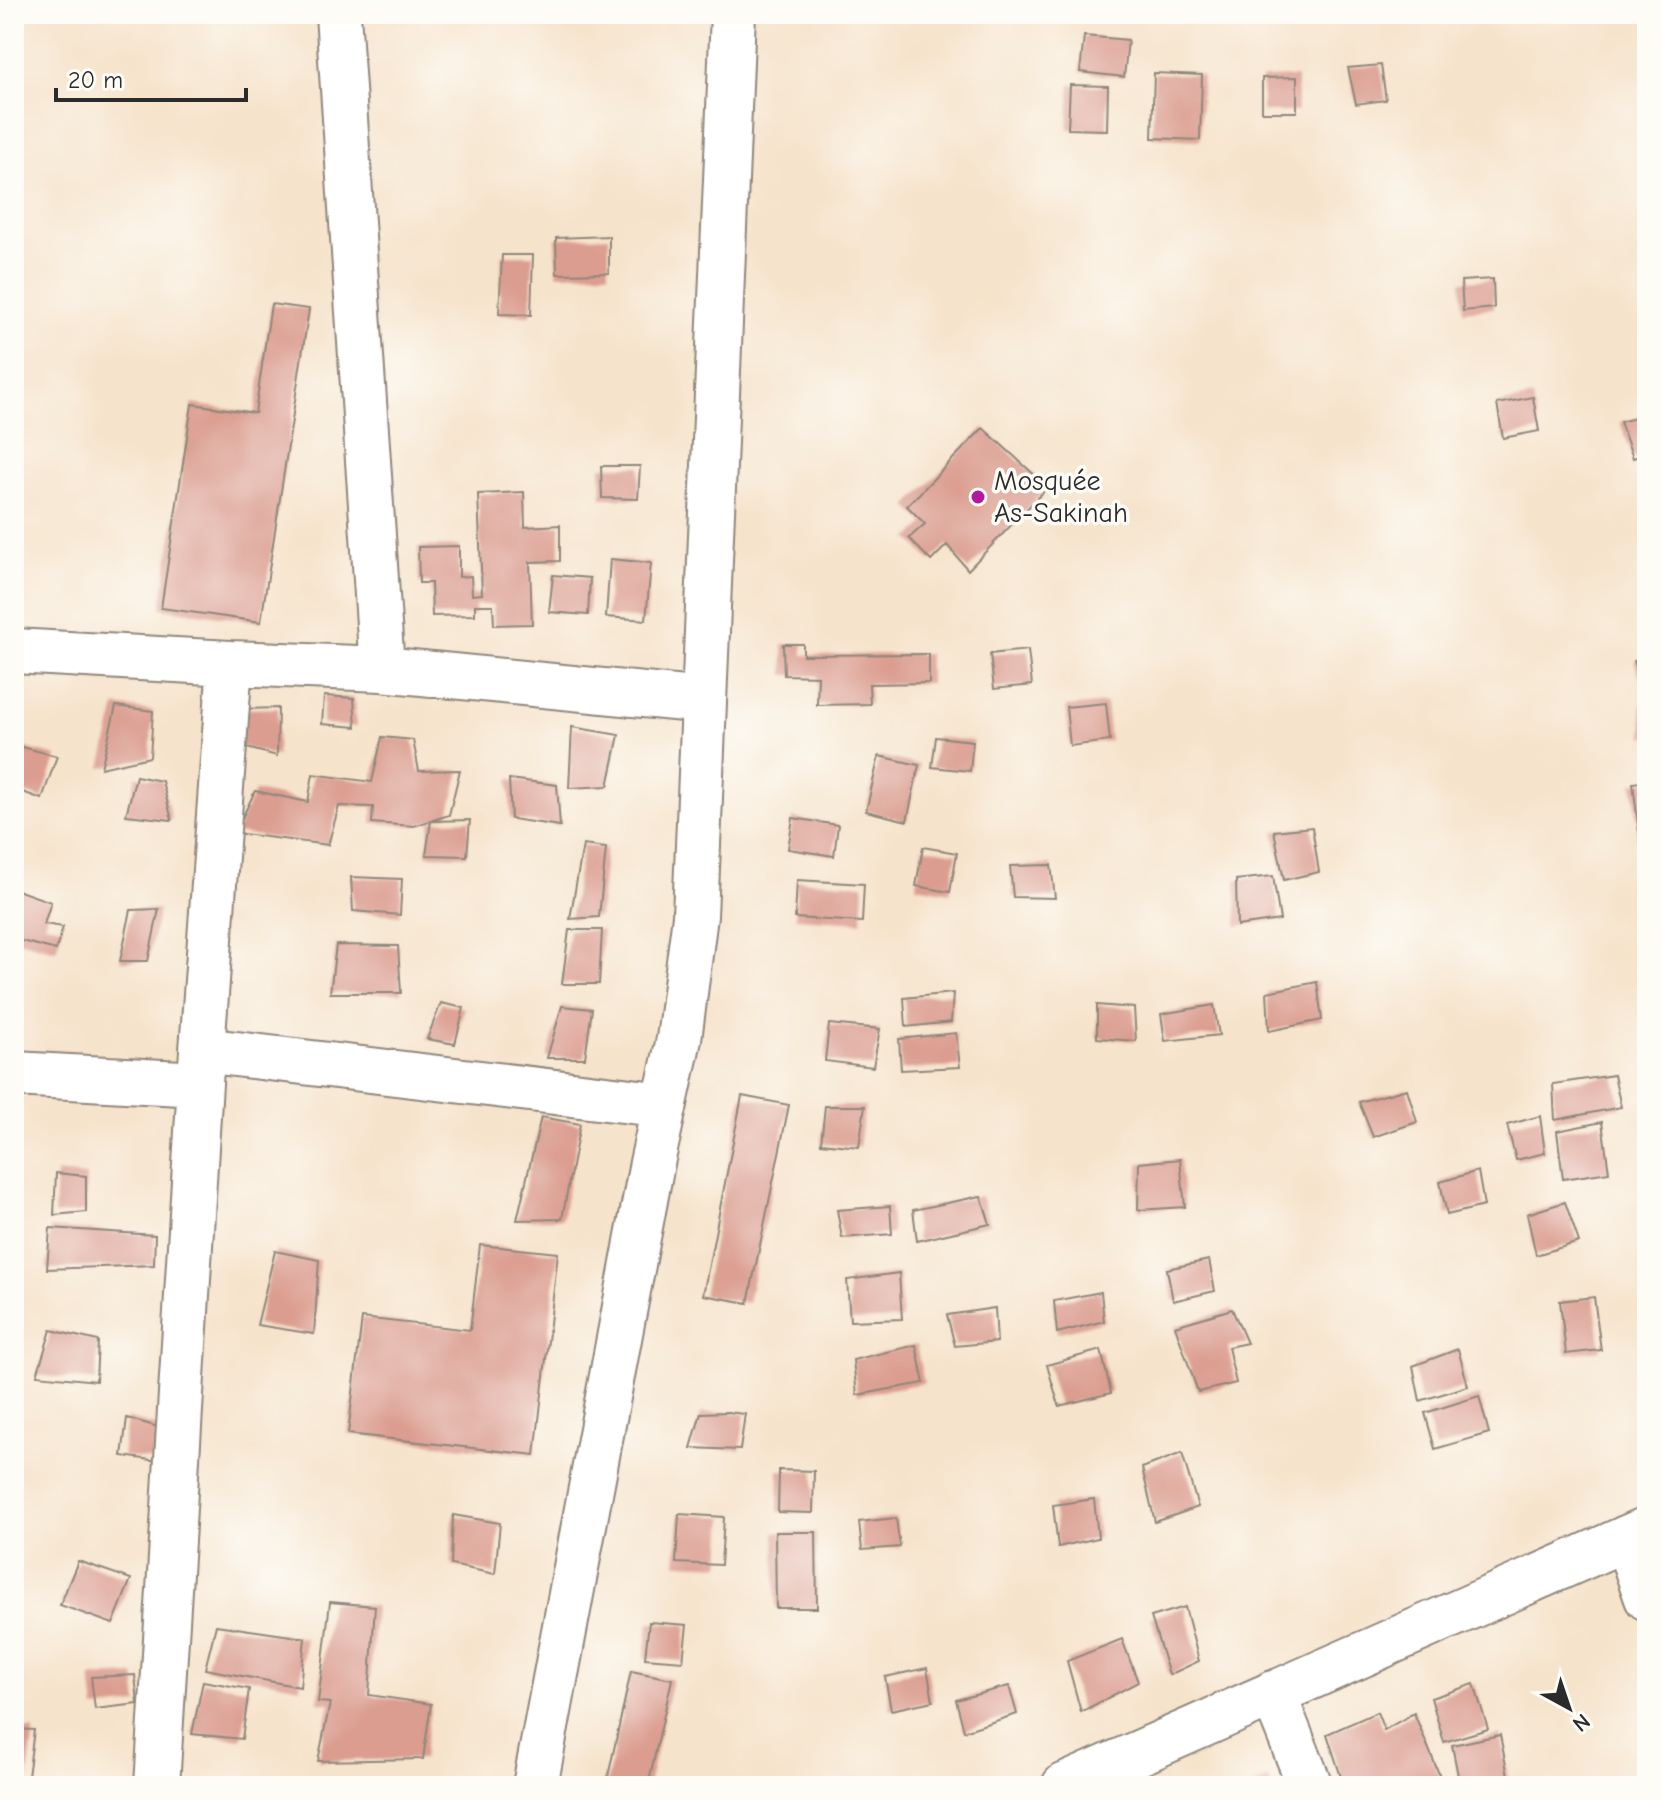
<svg xmlns="http://www.w3.org/2000/svg" width="1661" height="1800" font-family="'Comic Neue',sans-serif">
	<style>
		.building { fill: #db9d90 }
		.lines { fill: none; stroke-linecap: round; stroke-linejoin: round }
		.minor-casing { stroke: #90877b; stroke-width: 48 }
		.minor { stroke: #fff; stroke-width: 44 }
		.poi-dot { fill: #b5179e; stroke: #fdfcf7; stroke-width: 3 }
		.labels { text-anchor: middle; dominant-baseline: central; stroke-width: 7; stroke-linejoin: round; paint-order: stroke }
		.poi-label { font-size: 28px; fill: #2b2b2b; stroke: #fdfcf7; text-anchor: start }
	</style>
	<rect width="100%" height="100%" fill="#fdfcf7"/>
	<filter id="ink" filterUnits="userSpaceOnUse"><feTurbulence type="fractalNoise" baseFrequency=".0125" numOctaves="2"/><feDisplacementMap in="SourceGraphic" scale="16" xChannelSelector="R" yChannelSelector="G"/><feConvolveMatrix kernelMatrix="1 2 1 2 8 2 1 2 1" color-interpolation-filters="sRGB"/></filter>
	<filter id="wash" filterUnits="userSpaceOnUse"><feTurbulence type="fractalNoise" baseFrequency=".006" numOctaves="4" result="noise"/><feDisplacementMap in="SourceGraphic" scale="32" xChannelSelector="R" yChannelSelector="G"/><feGaussianBlur stdDeviation="1.8" result="paint"/><feColorMatrix in="noise" values="0 0 0 0 0 0 0 0 0 0 0 0 0 0 0 0 0 1.4 0 .05"/><feComposite in="paint" operator="in"/></filter>
	<g filter="url(#wash)">
		<rect width="100%" height="100%" fill="#f6e3cb"/>
		<g id="blocks">
			<path class="building" d="M 1084,36 L 1128,40 L 1124,77 L 1080,72 Z
				M 1381,65 L 1386,100 L 1356,104 L 1348,68 Z
				M 1154,73 L 1202,75 L 1200,140 L 1152,138 Z
				M 1297,77 L 1297,112 L 1262,112 L 1262,78 Z
				M 1070,85 L 1108,86 L 1107,130 L 1068,129 Z
				M 609,236 L 609,273 L 557,274 L 556,238 Z
				M 502,255 L 533,255 L 531,315 L 499,314 Z
				M 1493,279 L 1494,308 L 1463,311 L 1461,281 Z
				M 271,304 L 309,309 L 261,622 L 161,608 L 192,404 L 255,413 Z
				M 1533,397 L 1539,431 L 1503,438 L 1497,404 Z
				M 1647,415 L 1647,454 L 1633,458 L 1620,422 Z
				M 983,428 L 1048,487 L 968,570 L 947,545 L 931,561 L 909,538 L 925,524 L 907,506 Z
				M 601,466 L 640,466 L 638,499 L 602,498 Z
				M 524,492 L 525,527 L 560,525 L 560,561 L 530,562 L 532,624 L 494,625 L 493,605 L 475,605 L 475,615 L 432,616 L 431,583 L 419,583 L 418,547 L 459,546 L 459,577 L 471,576 L 472,595 L 482,594 L 478,494 Z
				M 610,559 L 651,563 L 646,620 L 606,617 Z
				M 553,575 L 590,578 L 588,615 L 549,612 Z
				M 783,644 L 803,644 L 803,655 L 929,654 L 929,683 L 869,684 L 870,704 L 817,705 L 818,676 L 784,675 Z
				M 1028,650 L 1032,685 L 994,689 L 990,654 Z
				M 1647,659 L 1647,693 L 1634,661 Z
				M 324,696 L 354,698 L 356,727 L 322,724 Z
				M 1106,703 L 1110,741 L 1070,746 L 1066,707 Z
				M 1647,704 L 1647,736 L 1644,737 L 1641,705 Z
				M 116,706 L 153,711 L 150,757 L 101,768 Z
				M 278,708 L 277,756 L 232,744 L 241,709 Z
				M 572,727 L 619,735 L 608,786 L 569,788 Z
				M 382,737 L 413,740 L 419,771 L 460,770 L 449,815 L 414,826 L 372,823 L 373,807 L 339,806 L 328,845 L 235,833 L 255,791 L 308,802 L 313,774 L 372,782 Z
				M 936,737 L 973,741 L 970,771 L 932,767 Z
				M 14,745 L 57,756 L 42,799 L 14,789 Z
				M 879,756 L 919,765 L 907,821 L 866,811 Z
				M 136,776 L 162,781 L 172,820 L 126,815 Z
				M 509,779 L 557,785 L 560,826 L 511,819 Z
				M 1647,781 L 1647,839 L 1640,840 L 1633,783 Z
				M 793,818 L 838,825 L 834,856 L 788,849 Z
				M 470,820 L 467,856 L 426,855 L 431,821 Z
				M 1312,827 L 1319,872 L 1284,880 L 1274,831 Z
				M 583,845 L 606,848 L 599,917 L 570,919 Z
				M 923,847 L 957,853 L 950,892 L 916,886 Z
				M 1051,865 L 1055,898 L 1013,897 L 1010,866 Z
				M 1273,876 L 1280,920 L 1237,926 L 1236,880 Z
				M 351,877 L 402,879 L 400,915 L 353,911 Z
				M 797,880 L 864,884 L 862,922 L 795,918 Z
				M 14,889 L 51,902 L 44,924 L 63,927 L 56,950 L 14,939 Z
				M 159,909 L 148,961 L 120,961 L 131,910 Z
				M 569,930 L 602,930 L 599,984 L 562,984 Z
				M 336,945 L 398,946 L 401,993 L 330,993 Z
				M 1317,982 L 1322,1020 L 1269,1031 L 1267,992 Z
				M 953,993 L 951,1022 L 906,1027 L 904,998 Z
				M 441,1003 L 464,1008 L 455,1044 L 427,1039 Z
				M 1097,1005 L 1134,1008 L 1136,1041 L 1097,1038 Z
				M 1214,1005 L 1219,1035 L 1165,1041 L 1161,1014 Z
				M 562,1006 L 592,1009 L 585,1058 L 547,1058 Z
				M 829,1024 L 880,1029 L 873,1067 L 825,1061 Z
				M 956,1033 L 960,1067 L 901,1070 L 899,1039 Z
				M 1614,1075 L 1621,1107 L 1555,1120 L 1553,1084 Z
				M 1407,1089 L 1417,1122 L 1373,1137 L 1359,1102 Z
				M 742,1096 L 789,1105 L 748,1303 L 703,1295 Z
				M 825,1106 L 865,1106 L 859,1147 L 821,1143 Z
				M 1540,1116 L 1545,1153 L 1516,1160 L 1507,1125 Z
				M 541,1117 L 580,1124 L 562,1219 L 517,1220 Z
				M 1602,1122 L 1609,1172 L 1563,1179 L 1557,1131 Z
				M 1180,1159 L 1185,1207 L 1138,1210 L 1139,1163 Z
				M 1478,1171 L 1484,1206 L 1447,1215 L 1440,1182 Z
				M 56,1173 L 86,1176 L 86,1212 L 54,1215 Z
				M 981,1196 L 990,1224 L 917,1241 L 913,1210 Z
				M 1565,1202 L 1579,1242 L 1536,1255 L 1527,1214 Z
				M 890,1206 L 892,1234 L 842,1238 L 837,1210 Z
				M 50,1228 L 155,1235 L 154,1265 L 47,1269 Z
				M 480,1245 L 558,1253 L 535,1455 L 348,1434 L 362,1318 L 470,1330 Z
				M 275,1251 L 319,1260 L 314,1334 L 257,1325 Z
				M 1209,1260 L 1215,1291 L 1173,1301 L 1167,1269 Z
				M 899,1273 L 902,1319 L 850,1321 L 847,1280 Z
				M 1101,1292 L 1104,1321 L 1057,1333 L 1054,1301 Z
				M 1594,1297 L 1601,1350 L 1566,1354 L 1560,1301 Z
				M 995,1308 L 997,1342 L 955,1346 L 947,1315 Z
				M 1232,1309 L 1247,1343 L 1228,1347 L 1236,1383 L 1198,1392 L 1175,1326 Z
				M 51,1330 L 98,1341 L 96,1381 L 37,1375 Z
				M 916,1345 L 924,1383 L 857,1395 L 853,1360 Z
				M 1458,1349 L 1468,1386 L 1420,1401 L 1413,1366 Z
				M 1101,1350 L 1111,1393 L 1059,1406 L 1047,1365 Z
				M 1479,1396 L 1489,1433 L 1435,1449 L 1425,1413 Z
				M 728,1412 L 745,1414 L 740,1450 L 691,1448 L 701,1413 Z
				M 127,1418 L 162,1428 L 166,1462 L 122,1456 Z
				M 1182,1453 L 1198,1507 L 1155,1522 L 1142,1468 Z
				M 779,1470 L 814,1471 L 813,1513 L 778,1512 Z
				M 1094,1499 L 1098,1538 L 1058,1547 L 1053,1505 Z
				M 679,1514 L 724,1517 L 721,1565 L 676,1563 Z
				M 453,1515 L 500,1523 L 495,1574 L 451,1565 Z
				M 896,1518 L 900,1547 L 862,1550 L 859,1522 Z
				M 775,1532 L 816,1532 L 817,1608 L 776,1608 Z
				M 78,1561 L 131,1579 L 113,1624 L 60,1605 Z
				M 330,1602 L 375,1606 L 369,1695 L 431,1704 L 423,1759 L 318,1761 L 330,1703 L 318,1702 Z
				M 1185,1607 L 1199,1661 L 1169,1675 L 1151,1617 Z
				M 649,1622 L 687,1625 L 683,1661 L 645,1658 Z
				M 216,1625 L 305,1638 L 300,1687 L 205,1669 Z
				M 1122,1639 L 1138,1682 L 1081,1712 L 1067,1661 Z
				M 927,1668 L 933,1701 L 891,1710 L 885,1677 Z
				M 631,1671 L 672,1679 L 648,1786 L 606,1786 Z
				M 135,1675 L 138,1704 L 95,1709 L 91,1677 Z
				M 203,1681 L 249,1689 L 242,1739 L 192,1734 Z
				M 1474,1684 L 1488,1729 L 1444,1742 L 1431,1698 Z
				M 1009,1686 L 1017,1714 L 964,1731 L 956,1700 Z
				M 1377,1712 L 1384,1730 L 1414,1713 L 1444,1786 L 1344,1786 L 1327,1734 Z
				M 14,1729 L 34,1730 L 28,1777 L 14,1777 Z
				M 1500,1735 L 1510,1786 L 1460,1786 L 1452,1745 Z
				M 1269,1779 L 1271,1786 L 1251,1786 Z"/>
		</g>
	</g>
	<g filter="url(#ink)">
		<use href="#blocks" fill-opacity="0" stroke="#90877b" stroke-width="2"/>
		<g class="lines">
			<defs>
				<path id="minor" d="M 338,14 L 382,669
					M 14,651 L 230,663 L 382,669 L 704,701
					M 202,1050 L 665,1105
					M 14,1074 L 200,1084
					M 1626,1538 L 1647,1598
					M 1273,1693 L 1310,1786
					M 157,1786 L 202,1050 L 230,663
					M 535,1786 L 652,1163 L 679,1039 L 695,916 L 733,14
					M 1064,1786 L 1647,1529"/>
			</defs>
			<use href="#minor" class="minor-casing"/>
			<use href="#minor" class="minor"/>
		</g>
	</g>
	<circle class="poi-dot" cx="978" cy="497" r="8"/>
	<g class="labels">
		<g class="poi-label">
			<text x="994" y="481">Mosquée<tspan x="994" dy="32">As-Sakinah</tspan></text>
		</g>
	</g>
	<rect width="1661" height="1800" fill="none" stroke="#fdfcf7" stroke-width="48"/>
	<g transform="translate(1569 1708) rotate(140)" stroke="#fdfcf7" stroke-width="6" paint-order="stroke">
	<path d="M0-6L14 30L0 20L-14 30Z" fill="#2b2b2b"/>
	<text y="-12" font-size="22" font-weight="bold" text-anchor="middle" fill="#2b2b2b">N</text>
	</g>
	<path d="M56 88v12h190v-12" fill="none" stroke="#2b2b2b" stroke-width="4"/>
	<text x="68" y="88" font-size="24" fill="#2b2b2b" stroke="#fdfcf7" stroke-width="6" paint-order="stroke">20 m</text>
</svg>
